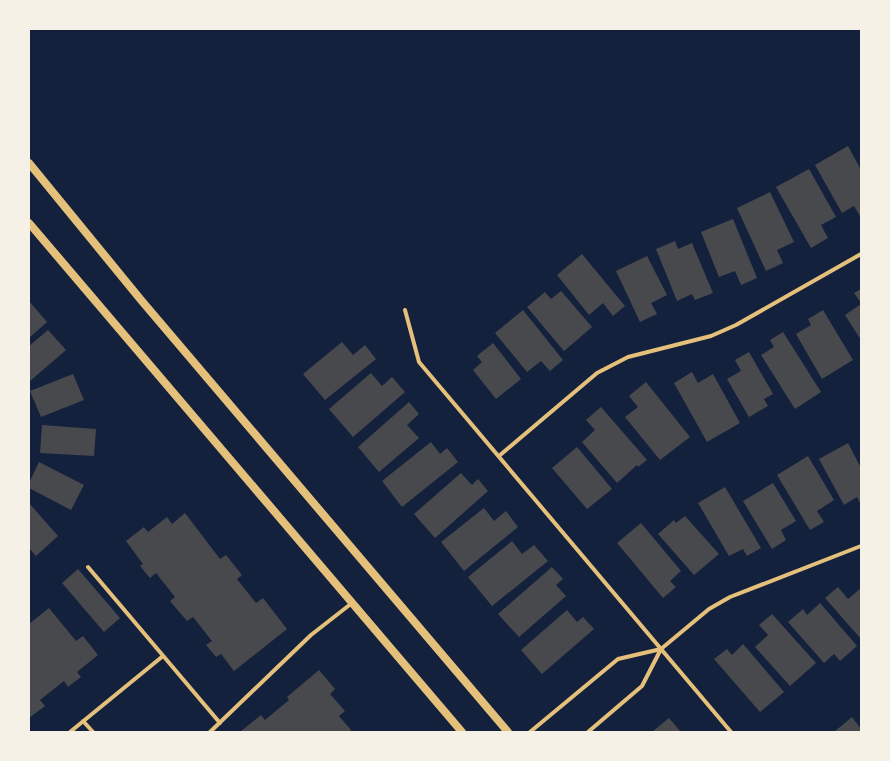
<svg xmlns="http://www.w3.org/2000/svg" width="890" height="761" font-family="Merriweather,serif">
	<style>
		.building { fill: #48494c }
		.lines { fill: none; stroke-linecap: round; stroke-linejoin: round }
		.minor { stroke: #e5c07b; stroke-width: 4 }
		.secondary { stroke: #e5c07b; stroke-width: 8 }
	</style>
	<rect width="100%" height="100%" fill="#14213d"/>
	<path class="building" d="M 848,146 L 861,170 L 861,218 L 854,206 L 842,213 L 815,165 Z
		M 809,169 L 836,217 L 821,225 L 828,238 L 811,248 L 776,187 Z
		M 770,192 L 794,242 L 777,250 L 783,263 L 766,271 L 737,208 Z
		M 733,219 L 757,278 L 741,285 L 735,271 L 719,277 L 701,232 Z
		M 675,241 L 678,249 L 692,243 L 713,293 L 695,300 L 692,294 L 677,301 L 656,249 Z
		M 582,254 L 625,306 L 613,316 L 603,303 L 589,315 L 557,275 Z
		M 647,256 L 667,295 L 651,303 L 657,314 L 640,322 L 616,271 Z
		M 861,289 L 861,303 L 854,293 Z
		M 561,291 L 592,327 L 564,351 L 527,307 L 545,292 L 551,299 Z
		M 29,301 L 47,322 L 29,338 Z
		M 861,304 L 861,340 L 845,315 Z
		M 523,310 L 563,360 L 550,371 L 541,361 L 527,372 L 495,333 Z
		M 823,310 L 853,360 L 822,379 L 796,334 L 811,325 L 808,319 Z
		M 48,330 L 66,350 L 29,382 L 29,346 Z
		M 783,332 L 821,392 L 795,409 L 761,355 L 774,347 L 770,340 Z
		M 342,342 L 353,355 L 365,345 L 376,359 L 325,400 L 303,374 Z
		M 493,343 L 521,379 L 496,399 L 473,370 L 482,362 L 477,356 Z
		M 749,352 L 773,394 L 764,399 L 768,406 L 749,417 L 727,379 L 741,371 L 735,360 Z
		M 692,372 L 698,383 L 713,374 L 740,423 L 707,442 L 674,383 Z
		M 371,373 L 382,386 L 392,377 L 405,392 L 353,437 L 329,409 Z
		M 73,374 L 84,400 L 41,417 L 30,391 Z
		M 646,382 L 690,437 L 660,460 L 625,417 L 638,407 L 629,396 Z
		M 409,402 L 419,414 L 407,425 L 419,438 L 379,472 L 358,447 Z
		M 601,407 L 647,460 L 638,467 L 637,465 L 617,483 L 582,442 L 595,430 L 586,420 Z
		M 42,425 L 96,429 L 94,456 L 40,453 Z
		M 431,442 L 440,454 L 447,448 L 458,462 L 402,507 L 382,481 Z
		M 848,443 L 861,468 L 861,505 L 857,497 L 844,505 L 819,459 Z
		M 577,447 L 612,489 L 587,509 L 552,468 Z
		M 808,456 L 834,500 L 817,511 L 824,522 L 810,530 L 777,475 Z
		M 39,462 L 84,485 L 71,510 L 29,488 L 29,483 Z
		M 461,473 L 472,485 L 478,479 L 488,491 L 435,538 L 414,514 Z
		M 773,483 L 796,521 L 781,530 L 786,540 L 772,549 L 743,501 Z
		M 725,487 L 761,548 L 747,556 L 743,549 L 729,556 L 698,503 Z
		M 29,503 L 58,536 L 36,556 L 29,548 Z
		M 484,508 L 494,521 L 506,511 L 518,527 L 464,571 L 441,542 Z
		M 185,513 L 220,559 L 226,555 L 242,575 L 237,579 L 256,603 L 263,598 L 287,629 L 234,671 L 221,654 L 216,657 L 206,645 L 212,641 L 193,617 L 187,621 L 170,601 L 175,597 L 156,573 L 150,578 L 140,566 L 143,564 L 126,541 L 144,527 L 148,532 L 167,517 L 172,524 Z
		M 685,516 L 719,554 L 694,575 L 658,534 L 674,520 L 676,523 Z
		M 641,523 L 681,571 L 670,581 L 676,587 L 663,598 L 617,543 Z
		M 512,541 L 522,554 L 534,545 L 548,561 L 492,606 L 468,577 Z
		M 552,567 L 563,579 L 556,585 L 566,596 L 519,637 L 498,614 Z
		M 78,569 L 120,618 L 104,632 L 62,583 Z
		M 838,587 L 848,599 L 861,588 L 861,639 L 825,598 Z
		M 820,603 L 857,646 L 840,661 L 834,654 L 824,663 L 788,622 L 803,609 L 807,615 Z
		M 49,608 L 76,641 L 83,636 L 98,655 L 77,672 L 81,677 L 68,687 L 64,681 L 40,700 L 45,706 L 29,718 L 29,624 Z
		M 567,610 L 577,622 L 583,617 L 594,629 L 542,674 L 521,650 Z
		M 772,614 L 816,663 L 790,686 L 755,647 L 768,635 L 759,625 Z
		M 743,644 L 784,692 L 760,712 L 714,659 L 727,649 L 732,655 Z
		M 319,670 L 335,689 L 330,694 L 345,711 L 339,716 L 351,730 L 349,732 L 240,732 L 261,715 L 265,720 L 289,700 L 287,697 Z
		M 852,717 L 861,729 L 861,732 L 834,732 Z
		M 669,718 L 680,731 L 652,732 Z"/>
	<g class="lines">
		<path class="minor" d="M 405,310 L 419,362 L 731,732
			M 499,456 L 597,373 L 628,357 L 711,336 L 736,325 L 861,254
			M 88,567 L 220,723
			M 83,721 L 93,732
			M 70,732 L 163,656
			M 210,732 L 311,635 L 352,603
			M 530,732 L 618,659 L 661,649
			M 588,732 L 642,686 L 661,649 L 709,609 L 730,597 L 861,546"/>
		<path class="secondary" d="M 29,163 L 141,300 L 508,732
			M 29,223 L 462,732"/>
	</g>
	<rect width="890" height="761" fill="none" stroke="#f6f1e7" stroke-width="60"/>
</svg>
